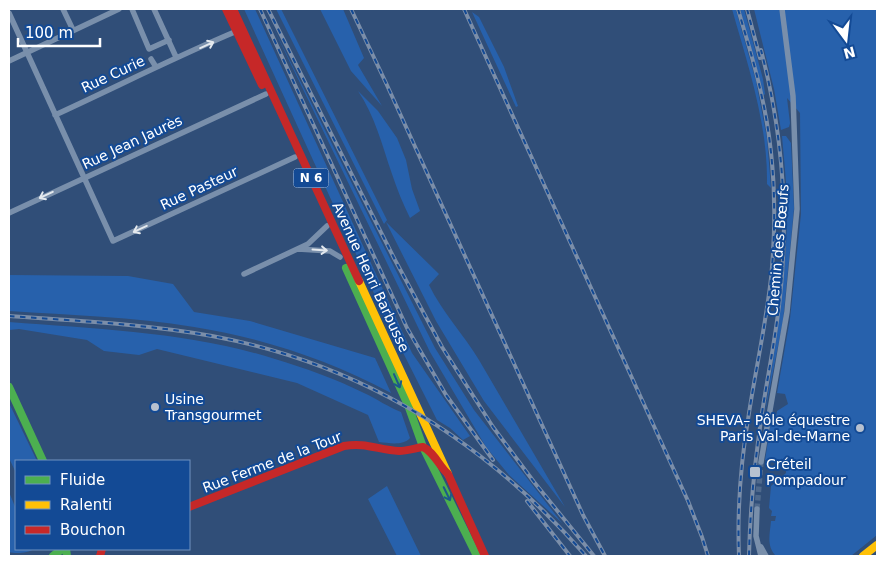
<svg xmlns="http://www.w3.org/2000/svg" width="886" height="565" font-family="'DejaVu Sans',sans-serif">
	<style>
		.green { fill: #2761ac }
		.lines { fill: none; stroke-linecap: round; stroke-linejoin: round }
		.street-tunnel { stroke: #4f698c; stroke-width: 5.5; stroke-dasharray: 5.5 3; stroke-linecap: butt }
		.street { stroke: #798fab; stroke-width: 5.5 }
		.fast { stroke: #4caf50; stroke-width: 8 }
		.slow { stroke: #ffc107; stroke-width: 8 }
		.jam { stroke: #c62828; stroke-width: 8 }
		.rail-casing { stroke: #7b8ea9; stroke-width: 4 }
		.rail { stroke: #134a95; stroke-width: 2; stroke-dasharray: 5.5; stroke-linecap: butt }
		.oneway { stroke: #e4e9ee }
		.oneway2 { stroke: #1c598b }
		.poi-dot { fill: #b7c1d0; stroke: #134a95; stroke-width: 2 }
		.labels { text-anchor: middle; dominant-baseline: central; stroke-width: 4; stroke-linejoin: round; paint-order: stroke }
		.shield { fill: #134a95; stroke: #b8c9df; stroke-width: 1 }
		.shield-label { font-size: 12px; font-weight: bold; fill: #fff }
		.street-label { font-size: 14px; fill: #fff; stroke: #134a95 }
		.poi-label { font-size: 14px; fill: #fff; stroke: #134a95; text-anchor: start }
	</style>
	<rect width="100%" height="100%" fill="#304e78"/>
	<path class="green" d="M 244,9 L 255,9 L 412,353 L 470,436 L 463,440 L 450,428 L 437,420 L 382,311 Z
		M 276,9 L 281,9 L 387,220 L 384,224 Z
		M 320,9 L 343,9 L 364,58 L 358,65 L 382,106 L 351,71 Z
		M 732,9 L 736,10 L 756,81 L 767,138 L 771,188 L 767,184 C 768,124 748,66 732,9 Z
		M 740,9 L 744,9 L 763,79 L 765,94 L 763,96 Z
		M 754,9 L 877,9 L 877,535 L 851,556 L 776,556 C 766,546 770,534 771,521 L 775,521 L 776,516 L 771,516 L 772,511 L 769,508 L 771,486 L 786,473 L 786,464 L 765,460 L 771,422 L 775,423 L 777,411 L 788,404 L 785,394 L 777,393 L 790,319 L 801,214 L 800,113 L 787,98 L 790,123 L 789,127 L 781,130 L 774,89 Z
		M 472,12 L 479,17 L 504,67 L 518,106 L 516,107 Z
		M 272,25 L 435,348 L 474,410 L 562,523 L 509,475 L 486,447 L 430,352 Z
		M 358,91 L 378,111 L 397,138 L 406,160 L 412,189 L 420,211 L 410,218 C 403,204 397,189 392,174 C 382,145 375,116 358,91 Z
		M 782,136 L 786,136 L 791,143 L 794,208 L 790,251 L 783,321 L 764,418 C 775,349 787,279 787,209 C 787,185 784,160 782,136 Z
		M 386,222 L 439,274 L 429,285 C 442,312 464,335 479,360 L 565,507 L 484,401 L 436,321 Z
		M 9,275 L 128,276 L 173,284 L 194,312 L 250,321 L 375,358 L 391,393 C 329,360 263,338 194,327 C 133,317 70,315 9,311 Z
		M 9,322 C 98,329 190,332 275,359 C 305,368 336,379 364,393 C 377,399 388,407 401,412 L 410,438 C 403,446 389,443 379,442 L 368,415 L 297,383 L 157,349 L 139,355 L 104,351 L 87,340 L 19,329 L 9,330 Z
		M 9,403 L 37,461 L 16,461 L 16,473 L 9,458 Z
		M 387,486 L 421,556 L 397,556 L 368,499 Z
		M 9,492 L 16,509 L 16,549 L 34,549 C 28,553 16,554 9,552 Z"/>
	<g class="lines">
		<path class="street-tunnel" d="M 757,509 L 761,462"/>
		<path class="street" d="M 63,9 L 73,30
			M 132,9 L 149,49 L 169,40
			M 154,9 L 176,57
			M 9,13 L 113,241 L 295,157
			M 151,59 L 156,67
			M 9,61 L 119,9
			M 55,115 C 116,87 175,57 237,31
			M 9,213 L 266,94
			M 298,249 L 330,251 L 340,257
			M 244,274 L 308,244 L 327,226
			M 761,462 L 787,312 L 797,209 L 793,96 L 782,9
			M 757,509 L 756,536 L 761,556
			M 761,547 L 766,556"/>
		<path class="fast" d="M 346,268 L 408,405 L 423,447 L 477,556
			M 9,387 L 43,461
			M 66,549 L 67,556
			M 53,556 L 62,549"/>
		<path class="slow" d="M 359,281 L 448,474
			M 863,556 L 877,545"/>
		<path class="jam" d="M 226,9 L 262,85
			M 233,9 L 359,281
			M 448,474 L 485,556
			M 189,507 L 344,446 C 365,442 379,450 399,451 C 407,451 416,448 423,447 C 434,452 439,466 448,474
			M 100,556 L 102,549"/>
		<defs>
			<path id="rail" d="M 260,9 L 407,328 L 446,395 L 493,460
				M 268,9 L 395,260 L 442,347 L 493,427 L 534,482 L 594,556
				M 351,9 L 386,83 L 583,515 L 605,556
				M 464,9 L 688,501 L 702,537 L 708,556
				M 738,9 C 746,37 755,65 761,93 C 775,153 777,217 771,278 C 766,323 756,368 749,413 C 741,460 737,508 739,556
				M 747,9 L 760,58
				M 9,316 C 77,321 145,324 212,336 C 363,364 486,442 586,556
				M 527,501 L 570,556
				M 749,556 C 750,508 755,460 762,413 C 768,374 776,336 780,297 C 789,214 782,130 761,50"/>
		</defs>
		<use href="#rail" class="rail-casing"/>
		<use href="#rail" class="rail"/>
	</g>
	<defs><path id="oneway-shaft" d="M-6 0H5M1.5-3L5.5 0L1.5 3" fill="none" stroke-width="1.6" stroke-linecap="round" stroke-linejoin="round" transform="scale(1.25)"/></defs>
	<g class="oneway">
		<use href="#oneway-shaft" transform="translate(207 45) rotate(-24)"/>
		<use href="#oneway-shaft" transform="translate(46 195) rotate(155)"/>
		<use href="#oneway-shaft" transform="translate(140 229) rotate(155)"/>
		<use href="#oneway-shaft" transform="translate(320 250) rotate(4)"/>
	</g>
	<g class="oneway2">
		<use href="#oneway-shaft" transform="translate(397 381) rotate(66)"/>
		<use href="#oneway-shaft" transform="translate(447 494) rotate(64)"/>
	</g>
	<g class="poi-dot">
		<circle cx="155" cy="407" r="5"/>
		<circle cx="860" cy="428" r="5"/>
		<rect x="749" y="466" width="12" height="12" rx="2.5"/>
	</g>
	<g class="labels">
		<rect class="shield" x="293.5" y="168.5" width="35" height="19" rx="4"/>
		<g class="shield-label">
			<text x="311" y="178">N 6</text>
		</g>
		<g class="street-label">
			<text transform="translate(113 74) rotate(-25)">Rue Curie</text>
			<text transform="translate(132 142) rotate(-25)">Rue Jean Jaurès</text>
			<text transform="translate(199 188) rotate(-25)">Rue Pasteur</text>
			<text transform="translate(778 250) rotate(-85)">Chemin des Bœufs</text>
			<text transform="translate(371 277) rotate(65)">Avenue Henri Barbusse</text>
			<text transform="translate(272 462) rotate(-21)">Rue Ferme de la Tour</text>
		</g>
		<g class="poi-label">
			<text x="165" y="399">Usine<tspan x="165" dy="16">Transgourmet</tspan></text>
			<text x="850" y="420" text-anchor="end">SHEVA– Pôle équestre<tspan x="850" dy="16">Paris Val-de-Marne</tspan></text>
			<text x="766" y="464">Créteil<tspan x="766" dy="16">Pompadour</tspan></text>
		</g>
	</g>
	<rect width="886" height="565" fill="none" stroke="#ffffff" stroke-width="20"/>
	<rect x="15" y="460" width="175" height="90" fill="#134a95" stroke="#7192bf"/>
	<rect x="25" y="476" width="25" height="8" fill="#4caf50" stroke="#7192bf"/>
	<text x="60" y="485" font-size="15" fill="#ffffff">Fluide</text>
	<rect x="25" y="501" width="25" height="8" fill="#ffc107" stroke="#7192bf"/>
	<text x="60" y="510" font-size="15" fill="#ffffff">Ralenti</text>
	<rect x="25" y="526" width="25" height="8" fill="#c62828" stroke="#7192bf"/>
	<text x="60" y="535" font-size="15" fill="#ffffff">Bouchon</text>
	<g transform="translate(846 40) rotate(165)" stroke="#134a95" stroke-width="4" paint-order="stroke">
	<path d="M0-4L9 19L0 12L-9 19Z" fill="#ffffff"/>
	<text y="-8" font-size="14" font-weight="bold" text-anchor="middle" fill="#ffffff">N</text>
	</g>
	<path d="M18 38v8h82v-8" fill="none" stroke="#ffffff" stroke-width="2.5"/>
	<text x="25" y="38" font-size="15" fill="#ffffff" stroke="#134a95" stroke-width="4" paint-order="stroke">100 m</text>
</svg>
